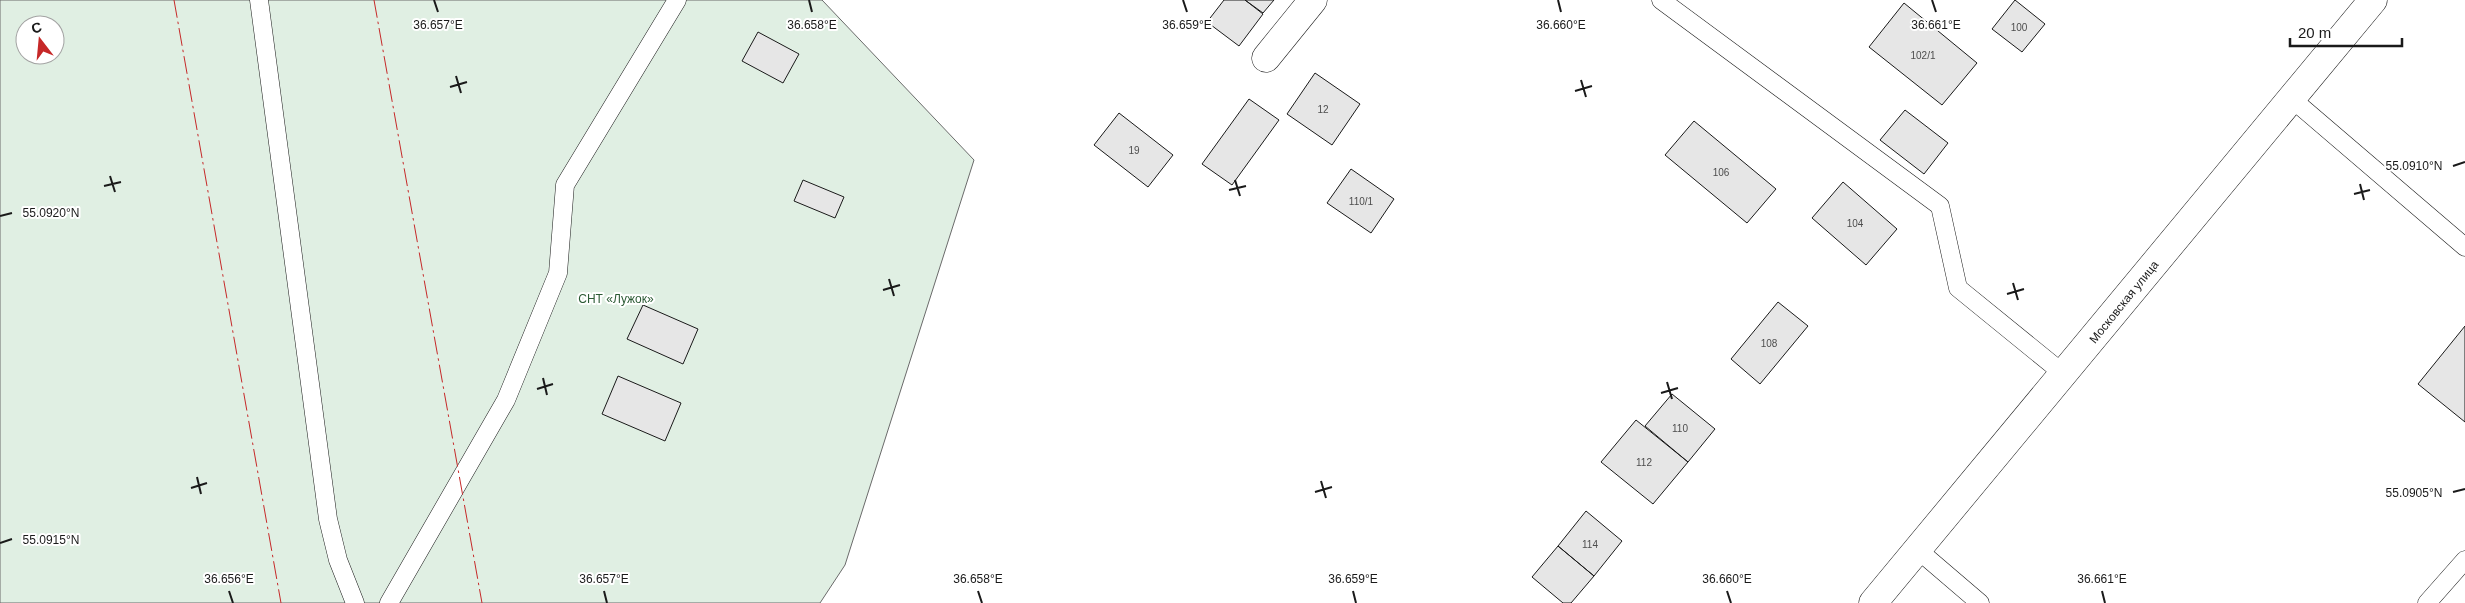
<svg xmlns="http://www.w3.org/2000/svg" width="2465" height="603" font-family="Helvetica,sans-serif">
	<style>
		.green { fill: #e0efe3; stroke: #6a6a6a; fill-rule: evenodd }
		.building { fill: #e6e6e6; stroke: #1a1a1a }
		.lines { fill: none; stroke-linecap: round; stroke-linejoin: round }
		.lane-casing { stroke: #1a1a1a; stroke-width: 19 }
		.street-casing { stroke: #1a1a1a; stroke-width: 29 }
		.highway-casing { stroke: #1a1a1a; stroke-width: 29 }
		.lane { stroke: #fff; stroke-width: 18 }
		.street { stroke: #fff; stroke-width: 28 }
		.highway { stroke: #fff; stroke-width: 28 }
		.power { stroke: #c62828; stroke-width: 1; stroke-dasharray: 18 4 2.5 4; stroke-linecap: butt }
		.ticks { fill: none; stroke: #1a1a1a; stroke-width: 2 }
		.labels { text-anchor: middle; dominant-baseline: central; stroke-width: 4; stroke-linejoin: round; paint-order: stroke }
		.number-label { font-size: 10px; fill: #4d4d4d }
		.park-label { font-size: 12px; fill: #2b5a34; stroke: #fff }
		.street-label { font-size: 12px; fill: #1a1a1a; stroke: #fff }
		.ticks-label { font-size: 12px; text-anchor: middle; fill: #1a1a1a; stroke: #fff; stroke-width: 4; stroke-linejoin: round; paint-order: stroke }
	</style>
	<rect width="100%" height="100%" fill="#fff"/>
	<path class="green" d="M 0,0 L 822,0 L 974,160 L 845,565 L 820,603 L 0,603 ZM 25,25 L 55,25 L 55,55 L 25,55 Z"/>
	<path class="building" d="M 1224,0 L 1245,0 L 1263,14 L 1239,46 L 1207,22 Z
		M 1245,0 L 1274,0 L 1263,13 Z
		M 2015,0 L 2045,24 L 2022,52 L 1992,29 Z
		M 1904,3 L 1977,63 L 1942,105 L 1869,47 Z
		M 758,32 L 799,54 L 783,83 L 742,61 Z
		M 1315,73 L 1360,104 L 1332,145 L 1287,114 Z
		M 1249,99 L 1279,120 L 1232,185 L 1202,164 Z
		M 1905,110 L 1948,143 L 1924,174 L 1880,140 Z
		M 1119,113 L 1173,155 L 1148,187 L 1094,145 Z
		M 1694,121 L 1776,189 L 1747,223 L 1665,155 Z
		M 1351,169 L 1394,199 L 1371,233 L 1327,203 Z
		M 803,180 L 844,197 L 835,218 L 794,201 Z
		M 1843,182 L 1897,229 L 1866,265 L 1812,218 Z
		M 1778,302 L 1808,326 L 1760,384 L 1731,359 Z
		M 643,305 L 698,329 L 683,364 L 627,339 Z
		M 2465,326 L 2465,422 L 2418,384 Z
		M 618,376 L 681,403 L 665,441 L 602,414 Z
		M 1672,394 L 1715,429 L 1688,462 L 1645,426 Z
		M 1636,420 L 1688,462 L 1653,504 L 1601,462 Z
		M 1586,511 L 1622,541 L 1594,576 L 1558,546 Z
		M 1558,546 L 1594,576 L 1571,603 L 1563,603 L 1532,577 Z"/>
	<g class="lines">
		<defs>
			<path id="lane" d="M 259,0 L 328,519 L 338,560 L 355,603
				M 1661,0 L 1940,206 L 1958,288 L 2065,375
				M 2292,99 L 2465,247
				M 1918,550 L 1980,603
				M 389,603 L 506,400 L 558,273 L 565,185 L 677,0
				M 2427,603 L 2465,560"/>
			<path id="street" d="M 1266,58 L 1313,0"/>
			<path id="highway" d="M 1873,603 L 2373,0"/>
		</defs>
		<use href="#lane" class="lane-casing"/>
		<use href="#street" class="street-casing"/>
		<use href="#highway" class="highway-casing"/>
		<use href="#lane" class="lane"/>
		<use href="#street" class="street"/>
		<use href="#highway" class="highway"/>
		<path class="power" d="M 174,0 L 281,603
			M 374,0 L 482,603"/>
	</g>
	<path class="ticks" d="M 434,0 L 438,12M 809,0 L 812,12M 1183,0 L 1187,12M 1558,0 L 1561,12M 1932,0 L 1936,12M 456,76 L 461,93M 1581,80 L 1586,97M 450,87 L 467,82M 1575,91 L 1592,86M 2453,166 L 2465,162M 110,176 L 115,192M 1235,180 L 1240,196M 2360,184 L 2364,200M 104,186 L 121,182M 1229,190 L 1246,186M 2354,194 L 2370,190M 0,216 L 12,213M 889,279 L 894,296M 2013,283 L 2018,300M 883,290 L 900,285M 2007,294 L 2024,289M 543,378 L 547,395M 1667,382 L 1672,399M 537,389 L 553,384M 1661,393 L 1678,388M 197,477 L 201,494M 1321,481 L 1326,498M 191,488 L 207,483M 1315,492 L 1332,487M 2453,492 L 2465,489M 0,543 L 12,539M 229,591 L 233,603M 604,591 L 607,603M 978,591 L 982,603M 1353,591 L 1356,603M 1727,591 L 1731,603M 2102,591 L 2105,603"/>
	<g class="labels">
		<g class="number-label">
			<text x="2019" y="27">100</text>
			<text x="1923" y="55">102/1</text>
			<text x="1323" y="109">12</text>
			<text x="1134" y="150">19</text>
			<text x="1721" y="172">106</text>
			<text x="1361" y="201">110/1</text>
			<text x="1855" y="223">104</text>
			<text x="1769" y="343">108</text>
			<text x="1680" y="428">110</text>
			<text x="1644" y="462">112</text>
			<text x="1590" y="544">114</text>
		</g>
		<g class="park-label">
			<text x="616" y="299">СНТ «Лужок»</text>
		</g>
		<g class="street-label">
			<text transform="translate(2124 302) rotate(-51)">Московская улица</text>
		</g>
	</g>
	<g class="ticks-label">
		<text x="438" y="29">36.657°E</text>
		<text x="812" y="29">36.658°E</text>
		<text x="1187" y="29">36.659°E</text>
		<text x="1561" y="29">36.660°E</text>
		<text x="1936" y="29">36.661°E</text>
		<text x="2414" y="170">55.0910°N</text>
		<text x="51" y="217">55.0920°N</text>
		<text x="2414" y="497">55.0905°N</text>
		<text x="51" y="544">55.0915°N</text>
		<text x="229" y="583">36.656°E</text>
		<text x="604" y="583">36.657°E</text>
		<text x="978" y="583">36.658°E</text>
		<text x="1353" y="583">36.659°E</text>
		<text x="1727" y="583">36.660°E</text>
		<text x="2102" y="583">36.661°E</text>
	</g>
	<g transform="translate(40 40) rotate(344)"><circle r="24" fill="#ffffff" stroke="#a3a3a3"/>
	<path d="M0-4L9 19L0 12L-9 19Z" fill="#c62828"/>
	<text y="-8" font-size="14" font-weight="bold" text-anchor="middle" fill="#1a1a1a">С</text>
	</g>
	<path d="M2290 38v8h112v-8" fill="none" stroke="#1a1a1a" stroke-width="2.5"/>
	<text x="2298" y="38" font-size="15" fill="#1a1a1a" stroke="#ffffff" stroke-width="4" paint-order="stroke">20 m</text>
</svg>
